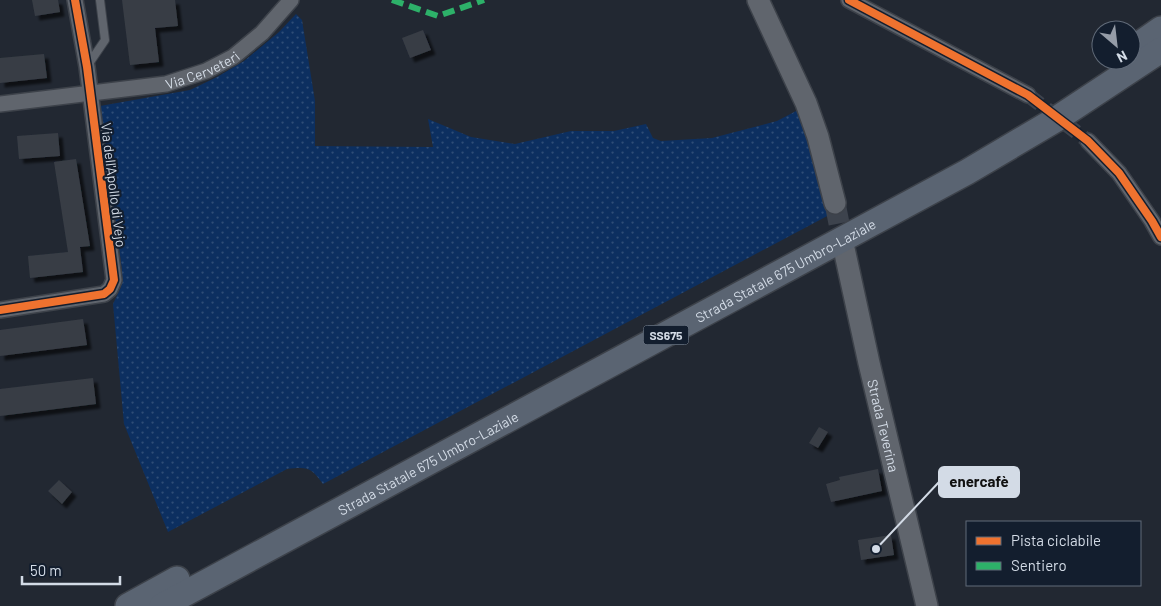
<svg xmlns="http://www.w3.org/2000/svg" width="1161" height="606" font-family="Barlow,sans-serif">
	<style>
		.grass { fill: url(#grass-dots) }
		.building { fill: #383d45; filter: url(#shadow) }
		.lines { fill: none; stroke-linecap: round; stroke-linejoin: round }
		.minor-tunnel { stroke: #3d434d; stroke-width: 15; stroke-dasharray: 15 8; stroke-linecap: butt }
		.secondary-tunnel { stroke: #3d434d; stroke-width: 21; stroke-dasharray: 21 11; stroke-linecap: butt }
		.service-casing { stroke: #3d424a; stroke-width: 10 }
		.minor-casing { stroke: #3d424a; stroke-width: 18 }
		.secondary-casing { stroke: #3d424a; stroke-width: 24 }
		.trunk-casing { stroke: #3d424a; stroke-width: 28 }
		.service { stroke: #60656d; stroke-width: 8 }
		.minor { stroke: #60656d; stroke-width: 15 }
		.secondary { stroke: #60656d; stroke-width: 21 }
		.trunk { stroke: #5a6472; stroke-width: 25 }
		.quiet { stroke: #2db169; stroke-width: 6; stroke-dasharray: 12 6; stroke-linecap: butt }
		.cycleway-casing { stroke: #131e2e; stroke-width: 11 }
		.cycleway { stroke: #ef722f; stroke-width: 8 }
		.labels { text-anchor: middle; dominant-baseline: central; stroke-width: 4.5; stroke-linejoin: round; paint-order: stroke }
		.shield { fill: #131e2e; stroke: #99a2af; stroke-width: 1 }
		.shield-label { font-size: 12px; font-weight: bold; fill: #d3dbe6 }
		.street-label { font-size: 14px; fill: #d3dbe6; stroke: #131e2e }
		.leader { fill: none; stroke: #d3dbe6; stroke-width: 2 }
		.callout-dot { fill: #d3dbe6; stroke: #131e2e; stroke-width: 2 }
		.callout { fill: #d3dbe6; stroke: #d3dbe6; stroke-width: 2 }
		.callout-label { font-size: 15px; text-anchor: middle; font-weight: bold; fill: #111 }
	</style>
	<defs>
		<pattern id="grass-dots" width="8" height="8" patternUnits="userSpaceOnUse" patternTransform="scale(1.25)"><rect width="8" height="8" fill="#0c2f60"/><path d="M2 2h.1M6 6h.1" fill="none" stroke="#2e4d77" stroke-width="1.8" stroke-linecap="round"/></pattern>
		<filter id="shadow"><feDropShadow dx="4.5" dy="4.5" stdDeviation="1" flood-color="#0009"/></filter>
	</defs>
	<rect width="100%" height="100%" fill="#222832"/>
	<path class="grass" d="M 296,14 L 302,20 L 315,101 L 315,146 L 433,147 L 428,119 L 471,137 L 515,144 L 571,131 L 614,131 L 646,124 L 653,138 L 661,141 L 712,138 L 777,121 L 798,110 L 808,136 L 831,214 L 323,484 C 310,467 309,467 287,469 L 168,532 L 124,424 L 113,304 L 121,287 L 122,270 L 100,106 L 190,90 L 217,77 L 244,61 L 279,32 Z"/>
	<path class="building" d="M 32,0 L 58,0 L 60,12 L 35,16 Z
		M 122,0 L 175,0 L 178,26 L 155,28 L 159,62 L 130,65 Z
		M 423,30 L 431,50 L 410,58 L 402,38 Z
		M 44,54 L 47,78 L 0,83 L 0,58 Z
		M 58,133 L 60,156 L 19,159 L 17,136 Z
		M 76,159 L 90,246 L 80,247 L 83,272 L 30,278 L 28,256 L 68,252 L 54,162 Z
		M 83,319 L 87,345 L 0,356 L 0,330 Z
		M 93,378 L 96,404 L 0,416 L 0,389 Z
		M 819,427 L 828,432 L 818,448 L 809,443 Z
		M 878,469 L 882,491 L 831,502 L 826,484 L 840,480 L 839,477 Z
		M 59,480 L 72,492 L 62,504 L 48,491 Z
		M 891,535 L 894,555 L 861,560 L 858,540 Z"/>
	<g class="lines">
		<path class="minor-tunnel" d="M 1028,95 L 1088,141"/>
		<path class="secondary-tunnel" d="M 835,203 L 843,244"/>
		<defs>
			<path id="service" d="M 88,65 L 105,40 L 100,0"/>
			<g id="minor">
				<path d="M 849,0 L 1028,95"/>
				<path id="s1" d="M 0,104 L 166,84 L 206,71 L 233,57 L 262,33 L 291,0"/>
				<path d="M 1088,141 L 1119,173 L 1152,221 L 1161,237"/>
				<path d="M 0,310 L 104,294 L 110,289 L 114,280 L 87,67 L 75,0"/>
			</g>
			<g id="secondary">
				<path d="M 758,0 L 806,103 L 818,137 L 835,203"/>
				<path id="s2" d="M 843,244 L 869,363 L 927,606"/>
			</g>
			<g id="trunk">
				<path d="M 1131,50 L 1161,29"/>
				<path d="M 128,606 L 177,579"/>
				<path id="s3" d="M 162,606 L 967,172 L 1055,120 L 1161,50"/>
			</g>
		</defs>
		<use href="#service" class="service-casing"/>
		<use href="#minor" class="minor-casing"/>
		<use href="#secondary" class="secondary-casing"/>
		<use href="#trunk" class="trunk-casing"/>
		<use href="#service" class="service"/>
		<use href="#minor" class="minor"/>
		<use href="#secondary" class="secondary"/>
		<use href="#trunk" class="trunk"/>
		<path class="quiet" d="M 392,0 L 438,16 L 484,0"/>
		<defs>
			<path id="cycleway" d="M 849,0 L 1028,95 L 1088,141 L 1119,173 L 1152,221 L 1161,237
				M 0,310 L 104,294 L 110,289 L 114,280 L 87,67 L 75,0"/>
		</defs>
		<use href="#cycleway" class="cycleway-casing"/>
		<use href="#cycleway" class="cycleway"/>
	</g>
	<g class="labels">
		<rect class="shield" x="643.5" y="325.5" width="45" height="19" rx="4"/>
		<g class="shield-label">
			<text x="666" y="335">SS675</text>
		</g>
		<g class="street-label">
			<text stroke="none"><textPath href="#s1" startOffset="206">Via Cerveteri</textPath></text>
			<text transform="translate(114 185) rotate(83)">Via dell'Apollo di Vejo</text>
			<text stroke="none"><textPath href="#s3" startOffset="708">Strada Statale 675 Umbro-Laziale</textPath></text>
			<text stroke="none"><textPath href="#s2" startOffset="186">Strada Teverina</textPath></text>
			<text stroke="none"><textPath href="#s3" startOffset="302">Strada Statale 675 Umbro-Laziale</textPath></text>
		</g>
	</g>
	<path class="leader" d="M876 549L939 482"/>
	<circle class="callout-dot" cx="876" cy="549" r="5"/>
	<rect class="callout" x="939" y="467" width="80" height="30" rx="5"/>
	<g class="callout-label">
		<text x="979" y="487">enercafè</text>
	</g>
	<rect x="966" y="521" width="175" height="65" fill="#131e2e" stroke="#606a78"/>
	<rect x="976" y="537" width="25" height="8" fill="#ef722f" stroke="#606a78"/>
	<text x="1011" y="546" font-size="15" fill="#d3dbe6">Pista ciclabile</text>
	<rect x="976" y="562" width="25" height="8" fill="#2db169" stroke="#606a78"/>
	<text x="1011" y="571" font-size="15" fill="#d3dbe6">Sentiero</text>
	<g transform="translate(1116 45) rotate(152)"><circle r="24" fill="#131e2e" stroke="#606a78"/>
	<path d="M0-4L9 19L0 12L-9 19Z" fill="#959ca7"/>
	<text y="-8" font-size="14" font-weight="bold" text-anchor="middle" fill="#d3dbe6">N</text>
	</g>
	<path d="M22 576v8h98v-8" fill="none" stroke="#d3dbe6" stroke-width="2.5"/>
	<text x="30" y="576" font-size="15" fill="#d3dbe6" stroke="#131e2e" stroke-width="4" paint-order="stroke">50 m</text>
</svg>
